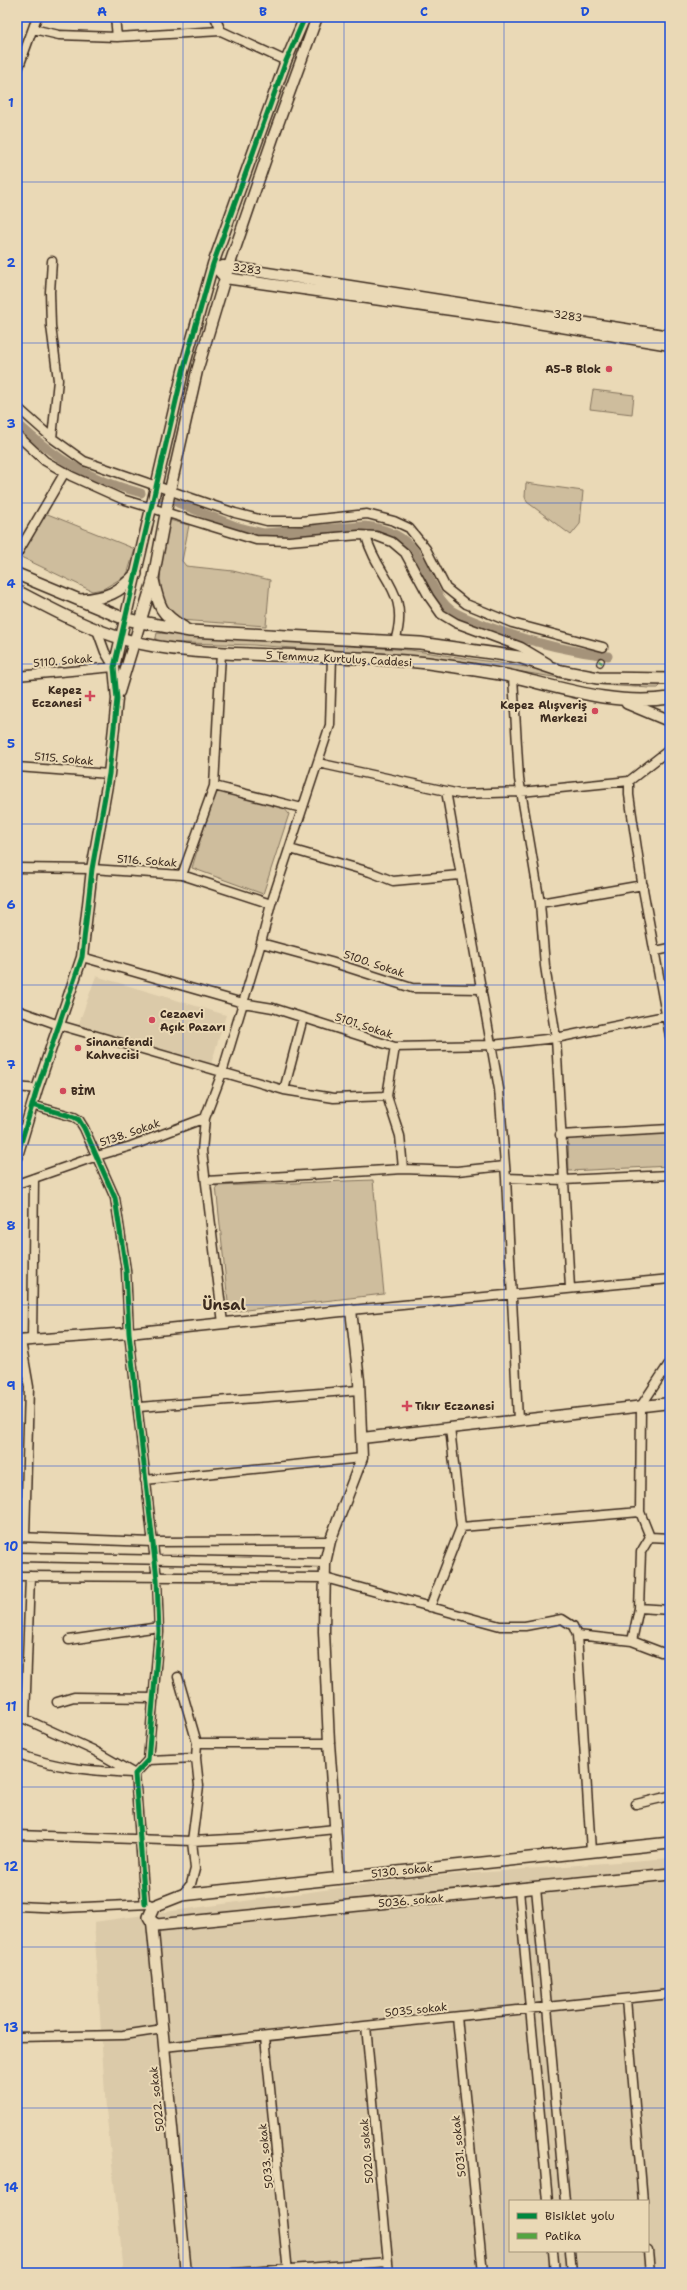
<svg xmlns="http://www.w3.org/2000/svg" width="687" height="2290" font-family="'Shantell Sans',sans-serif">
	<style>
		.built { fill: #dbcaa9; fill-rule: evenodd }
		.green { fill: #cebd9d; stroke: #84745e }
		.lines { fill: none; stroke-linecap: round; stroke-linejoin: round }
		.canal { stroke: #a5937a; stroke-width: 9 }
		.pedestrian-casing { stroke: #3b2a1e; stroke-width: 8 }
		.minor-casing { stroke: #3b2a1e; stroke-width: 11 }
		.tertiary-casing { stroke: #3b2a1e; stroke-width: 13 }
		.secondary-casing { stroke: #3b2a1e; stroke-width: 14 }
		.pedestrian { stroke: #ead9b6; stroke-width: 5.5 }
		.minor { stroke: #ead9b6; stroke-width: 8 }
		.tertiary { stroke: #ead9b6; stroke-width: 10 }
		.secondary { stroke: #ead9b6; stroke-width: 11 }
		.quiet { stroke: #54a441; stroke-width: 4; stroke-dasharray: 8 4; stroke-linecap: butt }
		.cycleway-casing { stroke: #ead9b6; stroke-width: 8 }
		.cycleway { stroke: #00873e; stroke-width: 5 }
		.grid { fill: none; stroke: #1d4ed8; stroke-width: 1; stroke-opacity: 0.55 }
		.poi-dot { fill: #d1495b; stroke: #ead9b6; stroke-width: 1.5 }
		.labels { text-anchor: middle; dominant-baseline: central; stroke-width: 4; stroke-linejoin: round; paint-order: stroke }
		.street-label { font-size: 11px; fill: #3b2a1e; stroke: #ead9b6 }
		.poi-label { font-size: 11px; font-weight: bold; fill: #3b2a1e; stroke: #ead9b6; text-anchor: start }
		.district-label { font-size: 15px; font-weight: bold; fill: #3b2a1e; stroke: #ead9b6 }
		.neatline { fill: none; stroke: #1d4ed8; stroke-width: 1.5 }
		.grid-label { font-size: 13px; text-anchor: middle; font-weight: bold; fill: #1d4ed8 }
	</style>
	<rect width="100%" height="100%" fill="#ead9b6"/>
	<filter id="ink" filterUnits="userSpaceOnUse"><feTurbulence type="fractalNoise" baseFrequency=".025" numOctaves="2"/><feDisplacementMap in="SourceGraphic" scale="8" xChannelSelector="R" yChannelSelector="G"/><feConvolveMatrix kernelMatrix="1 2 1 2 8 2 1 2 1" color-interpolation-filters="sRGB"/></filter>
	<g filter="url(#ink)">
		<path class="built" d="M 96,976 L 226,1015 L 211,1064 L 78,1026 Z
			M 670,1858 L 670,2273 L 124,2273 L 106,2110 L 94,1922 L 410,1878 ZM 510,2201 L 648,2201 L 648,2251 L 510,2251 Z"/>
		<path class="green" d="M 593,390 L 634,395 L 632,414 L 590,409 Z
			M 526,483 L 583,491 L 580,524 L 571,535 L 527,502 L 525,497 Z
			M 45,513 L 135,549 L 127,575 L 103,589 L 92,591 L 21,557 Z
			M 169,520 L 189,525 L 182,561 L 186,566 L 233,571 L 270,580 L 266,626 L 179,620 C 148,595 164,553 169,520 Z
			M 157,633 L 410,650 L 560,672 L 658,683 L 660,686 L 658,688 L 650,688 L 603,685 L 485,666 L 411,657 L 253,645 L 155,642 Z
			M 217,790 L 284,808 L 289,814 L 263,894 L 192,868 L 214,793 Z
			M 670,1132 L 670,1166 L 569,1171 L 568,1136 Z
			M 373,1180 L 384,1294 L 229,1312 L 216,1186 Z"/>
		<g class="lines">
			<path class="canal" d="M 17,423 C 57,460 88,479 141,493
				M 158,498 L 163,499
				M 178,503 L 238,527 L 263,533 L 365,526 C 407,531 417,550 433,586 C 438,595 442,603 451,610 C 462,617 475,621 487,626 C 527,641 565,651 608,656"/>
			<defs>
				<path id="pedestrian" d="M 600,663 L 601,661"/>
				<path id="minor" d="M 115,17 L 117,37
					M 215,17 L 221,31
					M 33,29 L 59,35 L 117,37 L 221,31 L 286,61
					M 17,72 L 37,17
					M 17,407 L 52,438 L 84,461 L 235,513 L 267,521 L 301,521 L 367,514 L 394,521 L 409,528 L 426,549 L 446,588 L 466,604 L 512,623 L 603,647
					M 17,435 L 45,461 L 71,476 L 122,499 L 256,540 L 289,541 L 359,535 L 376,536 L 392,542 L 405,553 L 429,597 L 441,614 L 456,623 L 521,647 L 548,663
					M 52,438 L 58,380 L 51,326 L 50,292 L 52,261
					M 366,536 C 377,578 411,591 395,641
					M 17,554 L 65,472
					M 17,676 L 114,667 L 105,652 L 97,630
					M 513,677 L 519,779 L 540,903 L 545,966 L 556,1038 L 570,1288
					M 318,763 L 460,794 L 521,792 L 629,781 L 670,749
					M 17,767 L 109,774
					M 629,781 L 629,795 L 643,889 L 670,1036
					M 214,786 L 302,808
					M 446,791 L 499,1089 L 506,1178 L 518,1420
					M 290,849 L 370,872 L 393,881 L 460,875
					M 17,868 L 92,869 L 182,875 L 271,904
					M 182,875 L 214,786 L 221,653
					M 540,903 L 643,885
					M 261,943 L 331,962 L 412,988 L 482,989
					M 656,951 L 670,948
					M 82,957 L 243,1003 L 273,1008 L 395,1047 L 491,1045 L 556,1038 L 670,1015
					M 17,1010 L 59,1025 L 284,1090 L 334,1098 L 387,1096
					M 395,1047 L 387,1096 L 400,1136 L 403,1169
					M 17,1087 L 37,1089
					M 284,1090 L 303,1018
					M 32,1105 L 74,1117 L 79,1120 L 84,1128 L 115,1198 L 126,1270 L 129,1333 L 157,1579 L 159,1632 L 148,1760 L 135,1774 L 145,1904
					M 560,1135 L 670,1129
					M 506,1178 L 563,1180 L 670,1175
					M 206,1181 L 403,1169 L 457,1171 L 504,1166
					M 17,1184 L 97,1156 L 131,1146 L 205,1118
					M 351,1310 L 670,1279
					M 223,1323 L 202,1151 L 205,1118 L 222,1073 L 261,943 L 271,904 L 330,725 L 332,656
					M 32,1340 L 34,1178
					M 21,1341 L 29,1387 L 25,1537
					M 670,1362 L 641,1406 L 640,1512 L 650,1537 L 670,1538
					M 139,1407 L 359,1390
					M 450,1428 L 461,1527
					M 145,1480 L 362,1458
					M 17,1537 L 152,1542 L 330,1541
					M 17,1557 L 325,1563
					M 17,1576 L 325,1578 L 500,1626 L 525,1626 L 562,1619 L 573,1626 L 577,1635 L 591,1851
					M 430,1607 L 461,1527 L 640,1512
					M 639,1608 L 670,1610
					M 577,1635 L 632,1641 L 661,1652 L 670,1652
					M 69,1640 L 159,1627
					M 632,1641 L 639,1608 L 641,1552 L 650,1537
					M 178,1677 L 197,1743 L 196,1758 L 199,1786 L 192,1841 L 195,1869 L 191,1884 L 182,1895
					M 57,1702 L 74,1697 L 154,1698
					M 17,1719 L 25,1719 L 93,1750 L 135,1774
					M 25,1719 L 30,1576
					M 197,1743 L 329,1743
					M 17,1753 C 52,1768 94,1771 132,1773
					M 148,1760 L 196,1758
					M 636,1804 L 670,1796
					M 17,1835 L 192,1841 L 249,1838 L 335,1829
					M 536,1888 L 565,2201
					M 519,1890 L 548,2201
					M 17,1906 L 63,1908 L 149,1904
					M 626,1999 L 643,2201
					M 457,2017 L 483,2273
					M 366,2026 L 389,2273
					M 17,2037 L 123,2035 L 163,2029
					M 265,2037 L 288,2273
					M 164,2047 L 670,1994
					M 553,2251 L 555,2273
					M 570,2251 L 572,2273
					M 648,2251 L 650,2273
					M 234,2273 L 388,2262"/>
				<path id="tertiary" d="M 213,264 L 225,278 L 494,316 L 670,345
					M 223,266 L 670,336
					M 119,692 L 153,580 L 170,490 L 197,371 L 225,278 L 274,135 L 317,17
					M 17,1156 L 37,1089 L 82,957 L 92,869 L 109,774 L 117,699 L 114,667 L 183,371 L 213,264 L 286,61 L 305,17
					M 17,1341 L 129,1333 L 351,1310 L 359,1381 L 362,1458 L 330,1541 L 325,1563 L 324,1631 L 329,1743 L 339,1878
					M 362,1438 L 670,1403
					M 152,1922 L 186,2273"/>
				<path id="secondary" d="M 17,574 L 125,619 L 190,631 L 420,643 L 519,657 L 561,671 L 598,678 L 670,679
					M 153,580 C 159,607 160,613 184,628
					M 17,591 C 53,610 88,629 127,640 C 174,653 225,653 274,655 C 325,656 377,658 428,663 C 457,667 486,671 515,677 C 565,689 617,706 670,698
					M 81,600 C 107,598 119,593 136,574
					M 627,703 L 670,721
					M 670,1843 L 182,1895 L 154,1906 L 149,1917 L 152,1922 L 157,1925 L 670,1874"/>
			</defs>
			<use href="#pedestrian" class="pedestrian-casing"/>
			<use href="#minor" class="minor-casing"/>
			<use href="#tertiary" class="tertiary-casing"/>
			<use href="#secondary" class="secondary-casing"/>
			<use href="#pedestrian" class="pedestrian"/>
			<use href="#minor" class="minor"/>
			<use href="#tertiary" class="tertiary"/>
			<use href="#secondary" class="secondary"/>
			<path class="quiet" d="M 600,663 L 601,661"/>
			<defs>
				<path id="cycleway" d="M 32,1105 L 74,1117 L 79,1120 L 84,1128 L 115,1198 L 126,1270 L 129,1333 L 157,1579 L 159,1632 L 148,1760 L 135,1774 L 145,1904
					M 17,1156 L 37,1089 L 82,957 L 92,869 L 109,774 L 117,699 L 114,667 L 183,371 L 213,264 L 286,61 L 305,17"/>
			</defs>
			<use href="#cycleway" class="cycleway-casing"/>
			<use href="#cycleway" class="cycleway"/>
		</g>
	</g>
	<path class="grid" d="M 183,17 L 183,2273M 344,17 L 344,2273M 504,17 L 504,2273M 17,182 L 670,182M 17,343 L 670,343M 17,503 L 670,503M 17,664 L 670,664M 17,824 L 670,824M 17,985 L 670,985M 17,1145 L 670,1145M 17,1305 L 670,1305M 17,1466 L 670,1466M 17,1626 L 670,1626M 17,1787 L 670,1787M 17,1947 L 670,1947M 17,2108 L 670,2108"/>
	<g class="poi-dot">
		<circle cx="609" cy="369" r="4"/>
		<path d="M88 690h4v4h4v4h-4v4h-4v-4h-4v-4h4z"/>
		<circle cx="595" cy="711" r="4"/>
		<circle cx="152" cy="1020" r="4"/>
		<circle cx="78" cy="1048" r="4"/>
		<circle cx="63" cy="1091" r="4"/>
		<path d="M405 1400h4v4h4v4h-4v4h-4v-4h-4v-4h4z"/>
	</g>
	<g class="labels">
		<g class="street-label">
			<text transform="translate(247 269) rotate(8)">3283</text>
			<text transform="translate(568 316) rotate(9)">3283</text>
			<text transform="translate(339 659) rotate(3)">5 Temmuz Kurtuluş Caddesi</text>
			<text transform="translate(63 661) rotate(-5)">5110. Sokak</text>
			<text transform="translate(64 759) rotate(5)">5115. Sokak</text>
			<text transform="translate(147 861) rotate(4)">5116. Sokak</text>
			<text transform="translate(374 964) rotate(18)">5100. Sokak</text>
			<text transform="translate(364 1026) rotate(18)">5101. Sokak</text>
			<text transform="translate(130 1133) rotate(-19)">5138. Sokak</text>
			<text transform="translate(402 1871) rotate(-6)">5130. sokak</text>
			<text transform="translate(411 1901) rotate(-5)">5036. sokak</text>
			<text transform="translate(416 2010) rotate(-6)">5035 sokak</text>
			<text transform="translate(157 2099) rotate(-96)">5022. sokak</text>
			<text transform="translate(459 2146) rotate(-96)">5031. sokak</text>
			<text transform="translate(367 2151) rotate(-95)">5020. sokak</text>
			<text transform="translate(266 2156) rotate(-96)">5033. sokak</text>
		</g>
		<g class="poi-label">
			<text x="601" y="369" text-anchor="end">A5-B Blok</text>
			<text x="82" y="690" text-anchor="end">Kepez<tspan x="82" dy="13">Eczanesi</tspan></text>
			<text x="587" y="705" text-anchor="end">Kepez Alışveriş<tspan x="587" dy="13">Merkezi</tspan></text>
			<text x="160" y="1014">Cezaevi<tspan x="160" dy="13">Açık Pazarı</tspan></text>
			<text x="86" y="1042">Sinanefendi<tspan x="86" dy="13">Kahvecisi</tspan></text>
			<text x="71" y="1091">BİM</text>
			<text x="415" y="1406">Tıkır Eczanesi</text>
		</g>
		<g class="district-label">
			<text x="224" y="1305">Ünsal</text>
		</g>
	</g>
	<rect width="687" height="2290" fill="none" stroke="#ead9b6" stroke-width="44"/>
	<rect x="509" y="2200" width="140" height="52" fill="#ead9b6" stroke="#a49379"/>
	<rect x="517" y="2213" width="20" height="6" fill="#00873e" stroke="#a49379"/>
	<text x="545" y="2220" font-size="12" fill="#3b2a1e">Bisiklet yolu</text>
	<rect x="517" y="2233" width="20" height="6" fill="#54a441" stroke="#a49379"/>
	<text x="545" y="2240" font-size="12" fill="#3b2a1e">Patika</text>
	<rect x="22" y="22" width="643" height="2246" class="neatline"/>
	<g class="grid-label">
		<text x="102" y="16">A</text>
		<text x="263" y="16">B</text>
		<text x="424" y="16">C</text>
		<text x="585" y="16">D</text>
		<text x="11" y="107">1</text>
		<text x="11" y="267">2</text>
		<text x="11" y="428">3</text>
		<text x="11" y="588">4</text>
		<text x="11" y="748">5</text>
		<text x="11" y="909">6</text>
		<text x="11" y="1069">7</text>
		<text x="11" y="1230">8</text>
		<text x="11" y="1390">9</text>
		<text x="11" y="1551">10</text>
		<text x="11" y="1711">11</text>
		<text x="11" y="1871">12</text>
		<text x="11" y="2032">13</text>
		<text x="11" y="2192">14</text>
	</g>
</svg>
